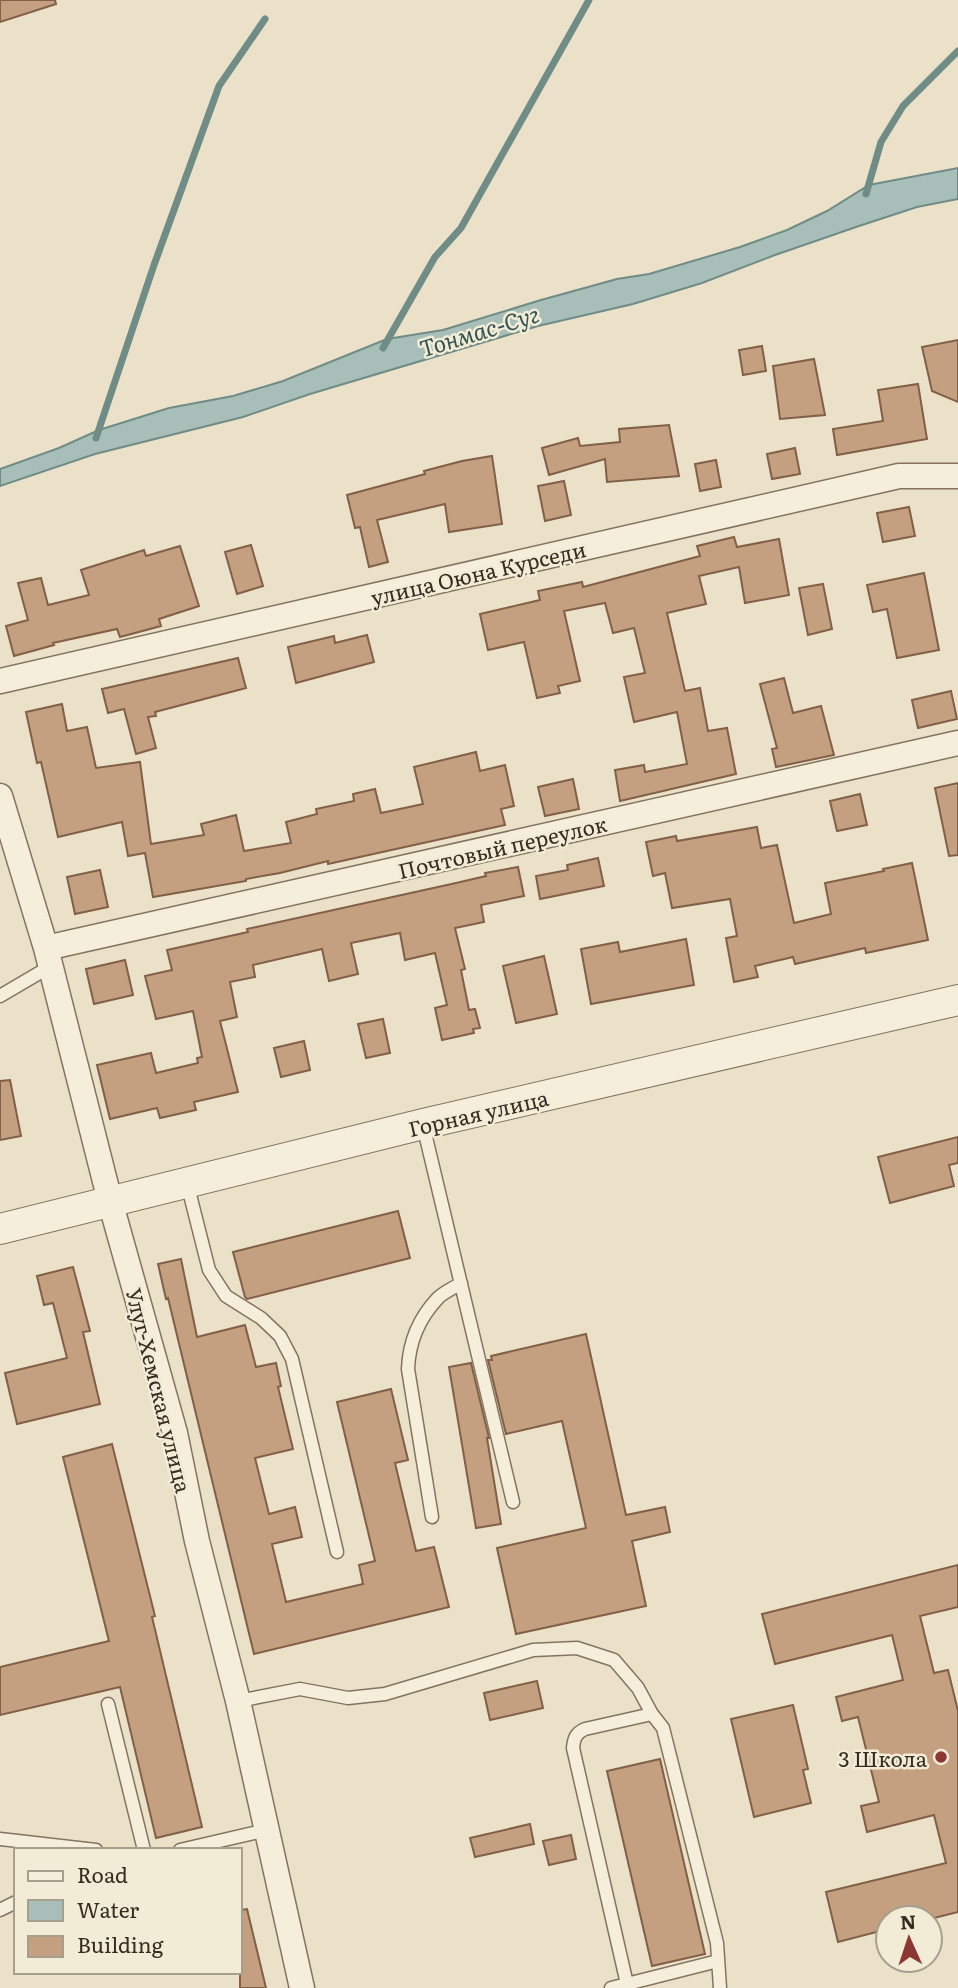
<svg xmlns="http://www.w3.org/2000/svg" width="958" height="1988" font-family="Literata,serif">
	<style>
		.water { fill: #a8beb9; stroke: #708c86; stroke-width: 2 }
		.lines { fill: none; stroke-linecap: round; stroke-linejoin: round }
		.stream { stroke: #708c86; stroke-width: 7 }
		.building { fill: #c4a081; stroke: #816047; stroke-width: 2 }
		.service-casing { stroke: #84745f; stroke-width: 15 }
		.minor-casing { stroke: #84745f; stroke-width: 27 }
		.tertiary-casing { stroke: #84745f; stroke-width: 32 }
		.service { stroke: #f5eeda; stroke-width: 12 }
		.minor { stroke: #f5eeda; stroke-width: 24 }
		.tertiary { stroke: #f5eeda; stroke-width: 30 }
		.poi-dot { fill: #8d3735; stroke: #f2ebd6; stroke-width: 2.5 }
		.labels { text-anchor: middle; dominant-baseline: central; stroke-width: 5; stroke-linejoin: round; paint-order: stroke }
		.street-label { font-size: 21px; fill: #362c21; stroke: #f2ebd6 }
		.poi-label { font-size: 21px; fill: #362c21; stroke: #f2ebd6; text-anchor: end }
		.water-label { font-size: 23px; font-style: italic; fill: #325453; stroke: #f2ebd6 }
	</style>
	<rect width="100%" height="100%" fill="#eae1c8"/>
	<path class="water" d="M 958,168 L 958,199 L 917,207 L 859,226 L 775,255 L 702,283 L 633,304 L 538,326 L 310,394 L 243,417 L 95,454 L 0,486 L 0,469 L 59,448 L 99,430 L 169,408 L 233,396 L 283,381 L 387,339 L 443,330 L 541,300 L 617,279 L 649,274 L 740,247 L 787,230 L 827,211 L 869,185 Z"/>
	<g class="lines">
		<path class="stream" d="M 866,194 L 881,142 L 903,106 L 958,51
			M 383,348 L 435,257 L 461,228 L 589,0
			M 96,438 L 154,265 L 219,86 L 265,19"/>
	</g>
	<path class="building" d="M 0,0 L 55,0 L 56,4 L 0,22 Z
		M 958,340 L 958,402 L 932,391 L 922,347 Z
		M 762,346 L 766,371 L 743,375 L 739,350 Z
		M 814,359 L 825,415 L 780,419 L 773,366 Z
		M 918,384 L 927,439 L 837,455 L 833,429 L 883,421 L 878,390 Z
		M 669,425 L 679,476 L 607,482 L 605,459 L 549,475 L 542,448 L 578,438 L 580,446 L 620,442 L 619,429 Z
		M 795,448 L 800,474 L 772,479 L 767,454 Z
		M 492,456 L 502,524 L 449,532 L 445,504 L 377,520 L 388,562 L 369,567 L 360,527 L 355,528 L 347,495 L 425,474 L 424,471 L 462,461 Z
		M 716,460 L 721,487 L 700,491 L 695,464 Z
		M 564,481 L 571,515 L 545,521 L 538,486 Z
		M 909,507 L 915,536 L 883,542 L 877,513 Z
		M 734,537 L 737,547 L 779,539 L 789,595 L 745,603 L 739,567 L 699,576 L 706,604 L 667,613 L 685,691 L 700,688 L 708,731 L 727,728 L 736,774 L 620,801 L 615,770 L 644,765 L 645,772 L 687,764 L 677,712 L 634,722 L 624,677 L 645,673 L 634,628 L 613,633 L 605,603 L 564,611 L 580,681 L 558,686 L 560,693 L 537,698 L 524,642 L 488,650 L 480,614 L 540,600 L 538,591 L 582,582 L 583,587 L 700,556 L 697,546 Z
		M 251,545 L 263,586 L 237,594 L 225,552 Z
		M 180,546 L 199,606 L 159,619 L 161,626 L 120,637 L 117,629 L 53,643 L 54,645 L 14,656 L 6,626 L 28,620 L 18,583 L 41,578 L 48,605 L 89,595 L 81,570 L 144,550 L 146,556 Z
		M 924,573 L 939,650 L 897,658 L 887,609 L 873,612 L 867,585 Z
		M 823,584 L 832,629 L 808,635 L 799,588 Z
		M 367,635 L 374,662 L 296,683 L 288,647 L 334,636 L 335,643 Z
		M 238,658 L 246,688 L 155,712 L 156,716 L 148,717 L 156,748 L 136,754 L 124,709 L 108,713 L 102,689 Z
		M 784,678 L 793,713 L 821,706 L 834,755 L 776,767 L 772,749 L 777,748 L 760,684 Z
		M 951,691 L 957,719 L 918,728 L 912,700 Z
		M 62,704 L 67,731 L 87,727 L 96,768 L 140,762 L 151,844 L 204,835 L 201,824 L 236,815 L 244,851 L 291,843 L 286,822 L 317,814 L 316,809 L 354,801 L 353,794 L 375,789 L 381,813 L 423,804 L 414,767 L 476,752 L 480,771 L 505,765 L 514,806 L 501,809 L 505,825 L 328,864 L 328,861 L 280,873 L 246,879 L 246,881 L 153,897 L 145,853 L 128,856 L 122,822 L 58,837 L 41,762 L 37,763 L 26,712 Z
		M 573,779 L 579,809 L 545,816 L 538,787 Z
		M 958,783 L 958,855 L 949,856 L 935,788 Z
		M 860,794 L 867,825 L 837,831 L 830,801 Z
		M 757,827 L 761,848 L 777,845 L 794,923 L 831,914 L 825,883 L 884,871 L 883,869 L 912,863 L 928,940 L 866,953 L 865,948 L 795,964 L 793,957 L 755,966 L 758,977 L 734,982 L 726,938 L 737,936 L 730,899 L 672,908 L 665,873 L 653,876 L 646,842 L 676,836 L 677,841 Z
		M 598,858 L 604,886 L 540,899 L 536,876 L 568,870 L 567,865 Z
		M 518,867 L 524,896 L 481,905 L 484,922 L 455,928 L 465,969 L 461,970 L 469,1010 L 475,1009 L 480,1028 L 473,1029 L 474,1033 L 442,1040 L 435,1008 L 447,1005 L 435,953 L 405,960 L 400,933 L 351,943 L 358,974 L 329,981 L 322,949 L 253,965 L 255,977 L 230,982 L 237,1017 L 220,1021 L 238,1092 L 194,1102 L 196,1110 L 160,1118 L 157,1108 L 110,1119 L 97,1065 L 151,1053 L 156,1073 L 198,1063 L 197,1058 L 202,1057 L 193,1011 L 156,1019 L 145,976 L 172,970 L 167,950 L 248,932 L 247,929 L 456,883 L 486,876 L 485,873 Z
		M 100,870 L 108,907 L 75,914 L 67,877 Z
		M 686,939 L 694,985 L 591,1004 L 581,949 L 618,942 L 620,952 Z
		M 544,956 L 557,1014 L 516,1023 L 503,966 Z
		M 125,960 L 133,995 L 94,1004 L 86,969 Z
		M 383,1019 L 390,1053 L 366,1058 L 358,1024 Z
		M 304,1041 L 310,1070 L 281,1077 L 274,1048 Z
		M 10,1080 L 21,1136 L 0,1140 L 0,1081 Z
		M 958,1137 L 958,1163 L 949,1165 L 954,1186 L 890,1203 L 878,1157 Z
		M 398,1211 L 410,1258 L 247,1299 L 245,1297 L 233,1252 Z
		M 181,1259 L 197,1337 L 245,1325 L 256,1367 L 276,1363 L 281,1386 L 278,1387 L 293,1449 L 255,1458 L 269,1514 L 295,1507 L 302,1537 L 272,1544 L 286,1602 L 363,1584 L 359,1565 L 375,1561 L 337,1402 L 391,1389 L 408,1460 L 395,1463 L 416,1551 L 434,1547 L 449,1607 L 254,1654 L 168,1298 L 166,1299 L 158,1264 Z
		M 73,1267 L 90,1331 L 83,1332 L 100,1404 L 17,1424 L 5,1373 L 67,1358 L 53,1303 L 44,1305 L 37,1276 Z
		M 586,1334 L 626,1515 L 665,1507 L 670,1532 L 632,1541 L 646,1606 L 516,1634 L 497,1548 L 586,1528 L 562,1421 L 506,1434 L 488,1360 L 492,1360 L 491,1356 Z
		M 471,1363 L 489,1438 L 487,1438 L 501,1524 L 476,1528 L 449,1367 Z
		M 112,1444 L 155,1616 L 152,1617 L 202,1827 L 156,1838 L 120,1687 L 0,1715 L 0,1667 L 109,1641 L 63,1457 Z
		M 958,1565 L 958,1607 L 920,1616 L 934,1673 L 948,1670 L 958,1711 L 958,1912 L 934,1918 L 888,1918 L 888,1929 L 838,1942 L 826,1892 L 946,1863 L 934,1815 L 867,1832 L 861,1806 L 879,1802 L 858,1717 L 842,1721 L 836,1697 L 903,1680 L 892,1635 L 775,1664 L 762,1614 Z
		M 537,1681 L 543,1708 L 490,1720 L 484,1693 Z
		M 793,1705 L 808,1769 L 803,1770 L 811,1803 L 754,1817 L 731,1719 Z
		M 660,1759 L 705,1954 L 652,1966 L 607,1771 Z
		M 530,1824 L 534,1844 L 475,1857 L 470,1838 Z
		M 571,1835 L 576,1859 L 549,1865 L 543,1841 Z
		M 247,1909 L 266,1988 L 240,1988 L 240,1910 Z"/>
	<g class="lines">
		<defs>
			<path id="service" d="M 0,996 L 51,966
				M 423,1125 L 513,1502
				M 187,1183 L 209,1270 L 226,1296 L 261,1318 L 280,1336 L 292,1359 L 337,1552
				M 432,1517 L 408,1369 C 409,1343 419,1318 438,1298 C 444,1292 454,1288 461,1283
				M 238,1701 L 300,1689 L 348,1698 L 385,1694 L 533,1650 L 577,1648 L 614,1660 L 638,1688 L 652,1714 L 663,1728 L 717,1943 L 720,1988
				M 108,1704 L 144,1850
				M 0,1839 L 96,1850
				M 180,1850 L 267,1830
				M 0,1910 L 16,1902
				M 627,1984 L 573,1748 C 574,1738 576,1733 585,1729 L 652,1714
				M 611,1988 L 718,1961"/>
			<path id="minor" d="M 0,681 L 899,476 L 958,476
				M 0,796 L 46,948 L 110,1201 L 175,1433 L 197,1541 L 238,1701 L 302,1988
				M 46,948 L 958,743"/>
			<path id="tertiary" d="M 0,1229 L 423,1124 L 958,1000"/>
		</defs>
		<use href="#service" class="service-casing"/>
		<use href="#minor" class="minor-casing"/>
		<use href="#tertiary" class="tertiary-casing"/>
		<use href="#service" class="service"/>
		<use href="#minor" class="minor"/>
		<use href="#tertiary" class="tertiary"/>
	</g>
	<circle class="poi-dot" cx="941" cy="1757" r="7"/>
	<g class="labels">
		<g class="street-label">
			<text transform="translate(478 572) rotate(-13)">улица Оюна Курседи</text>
			<text transform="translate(502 846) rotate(-13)">Почтовый переулок</text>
			<text transform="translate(478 1112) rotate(-13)">Горная улица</text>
			<text transform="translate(160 1390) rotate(76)">Улуг-Хемская улица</text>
		</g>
		<g class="poi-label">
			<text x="927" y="1757">3 Школа</text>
		</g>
		<g class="water-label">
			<text transform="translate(479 330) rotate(-17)">Тонмас-Суг</text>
		</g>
	</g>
	<rect x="14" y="1848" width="228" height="126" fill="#f2ebd6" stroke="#a79f8e" stroke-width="2"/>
	<rect x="28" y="1871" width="35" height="10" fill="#f5eeda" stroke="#a79f8e" stroke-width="2"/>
	<text x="77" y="1883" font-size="21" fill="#362c21">Road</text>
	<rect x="28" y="1900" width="35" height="21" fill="#a8beb9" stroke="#a79f8e" stroke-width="2"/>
	<text x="77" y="1918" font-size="21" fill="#362c21">Water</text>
	<rect x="28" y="1936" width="35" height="21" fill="#c4a081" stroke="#a79f8e" stroke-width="2"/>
	<text x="77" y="1953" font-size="21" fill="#362c21">Building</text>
	<g transform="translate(909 1939) rotate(357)"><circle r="33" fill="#f2ebd6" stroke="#a79f8e" stroke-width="2"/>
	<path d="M0-5L12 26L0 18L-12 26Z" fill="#8d3735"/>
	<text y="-10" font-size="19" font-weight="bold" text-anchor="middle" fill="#362c21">N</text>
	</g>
</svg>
